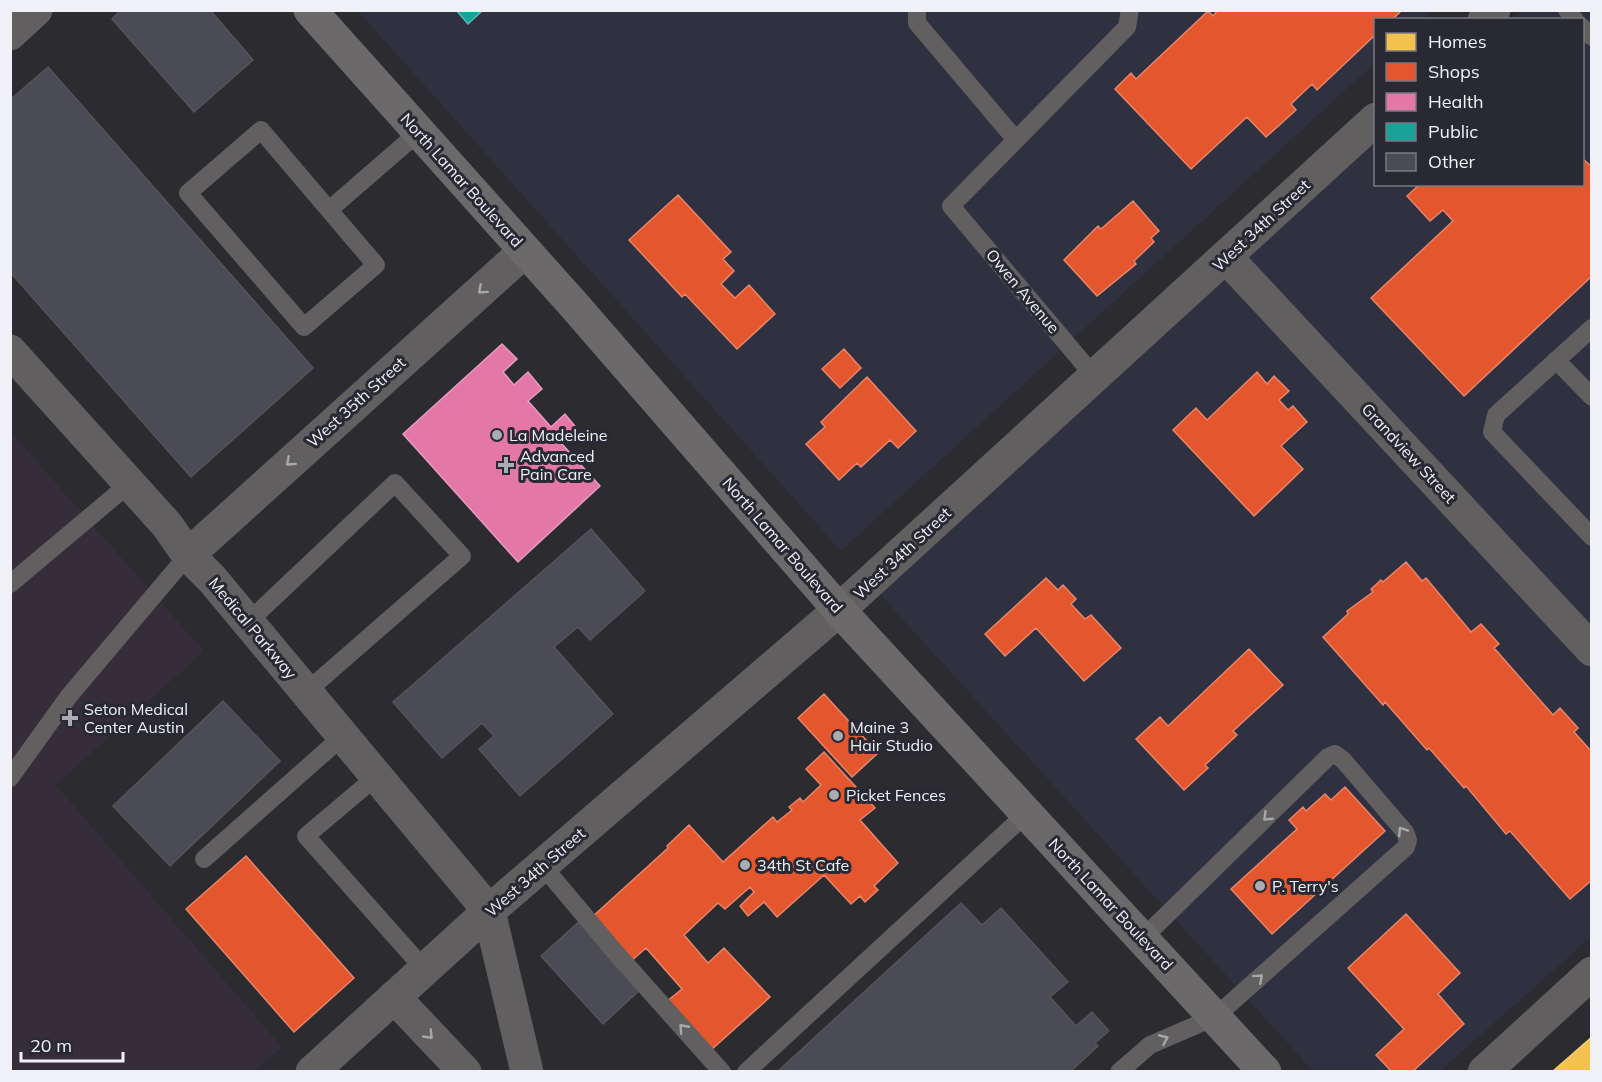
<svg xmlns="http://www.w3.org/2000/svg" width="1602" height="1082" font-family="Mulish,sans-serif">
	<style>
		.built { fill: #303140 }
		.medical { fill: #352d3a }
		.homes { fill: #f2c14e; stroke: #f1cf81; stroke-width: 1.5 }
		.shops { fill: #e4572e; stroke: #e8856a; stroke-width: 1.5 }
		.health { fill: #e377a8; stroke: #e79cc0; stroke-width: 1.5 }
		.public { fill: #17a398; stroke: #58bab4; stroke-width: 1.5 }
		.building { fill: #4b4b56; stroke: #545459; stroke-width: 1.5 }
		.lines { fill: none; stroke-linecap: round; stroke-linejoin: round }
		.service { stroke: #615f60; stroke-width: 18 }
		.minor { stroke: #615f60; stroke-width: 33 }
		.tertiary { stroke: #615f60; stroke-width: 33 }
		.primary { stroke: #6b696a; stroke-width: 33 }
		.oneway { stroke: #a8a8ac }
		.poi-dot { fill: #abacb1; stroke: #282933; stroke-width: 2 }
		.labels { text-anchor: middle; dominant-baseline: central; stroke-width: 6; stroke-linejoin: round; paint-order: stroke }
		.street-label { font-size: 16px; fill: #f0f1f7; stroke: #282933 }
		.poi-label { font-size: 16px; fill: #f0f1f7; stroke: #282933; text-anchor: start }
	</style>
	<rect width="100%" height="100%" fill="#2b2b30"/>
	<path class="built" d="M 358,11 L 1433,11 L 1424,19 L 1376,20 L 1375,63 L 841,551 Z
		M 1522,11 L 1591,11 L 1591,937 L 1440,1071 L 1313,1071 L 877,591 L 1375,140 L 1376,184 L 1582,184 L 1582,20 L 1512,19 Z"/>
	<path class="medical" d="M 10,431 L 204,651 L 56,785 L 282,1047 L 255,1071 L 11,1071 Z"/>
	<path class="homes" d="M 1592,1037 L 1592,1072 L 1552,1072 Z"/>
	<path class="shops" d="M 1218,10 L 1402,10 L 1392,20 L 1376,20 L 1376,39 L 1373,37 L 1317,90 L 1312,84 L 1291,104 L 1296,110 L 1266,137 L 1247,117 L 1191,169 L 1115,89 L 1131,73 L 1136,79 L 1208,11 L 1213,16 Z
		M 1582,158 L 1592,167 L 1592,276 L 1464,396 L 1371,298 L 1453,221 L 1443,210 L 1430,221 L 1407,196 L 1420,184 L 1582,184 Z
		M 678,195 L 731,252 L 723,259 L 734,271 L 721,284 L 735,298 L 749,285 L 775,314 L 737,349 L 685,294 L 682,297 L 629,240 Z
		M 1133,201 L 1159,231 L 1151,238 L 1154,242 L 1134,261 L 1136,264 L 1097,296 L 1064,260 L 1098,226 L 1101,229 Z
		M 844,349 L 861,368 L 840,388 L 822,369 Z
		M 1257,372 L 1267,384 L 1274,376 L 1289,391 L 1279,400 L 1288,410 L 1293,406 L 1307,422 L 1281,446 L 1303,469 L 1254,516 L 1173,430 L 1196,408 L 1207,420 Z
		M 867,377 L 916,431 L 898,448 L 890,440 L 861,467 L 857,463 L 839,480 L 806,444 L 825,427 L 821,422 Z
		M 1406,562 L 1422,581 L 1426,578 L 1471,632 L 1481,624 L 1499,644 L 1494,648 L 1553,715 L 1560,708 L 1578,728 L 1574,732 L 1592,752 L 1592,880 L 1570,899 L 1510,831 L 1506,834 L 1466,786 L 1464,788 L 1429,748 L 1427,750 L 1385,702 L 1383,705 L 1323,637 L 1348,614 L 1347,611 L 1373,592 L 1371,589 L 1381,580 L 1383,582 Z
		M 1046,578 L 1058,590 L 1063,585 L 1076,599 L 1071,604 L 1085,619 L 1091,615 L 1121,648 L 1084,681 L 1036,628 L 1005,656 L 985,634 Z
		M 1249,649 L 1283,685 L 1233,731 L 1237,735 L 1205,765 L 1208,768 L 1184,790 L 1136,739 L 1160,717 L 1168,726 Z
		M 824,694 L 878,753 L 852,777 L 798,718 Z
		M 824,752 L 875,808 L 860,820 L 898,863 L 874,886 L 878,890 L 865,902 L 860,896 L 851,904 L 824,875 L 777,917 L 764,902 L 748,916 L 740,906 L 754,892 L 750,887 L 725,909 L 718,903 L 684,935 L 708,963 L 724,948 L 770,997 L 710,1051 L 666,1002 L 682,989 L 646,948 L 630,962 L 591,918 L 668,848 L 667,846 L 689,825 L 723,862 L 773,817 L 777,822 L 792,810 L 789,807 L 800,798 L 803,802 L 821,785 L 806,769 Z
		M 1345,787 L 1385,831 L 1272,934 L 1231,889 L 1297,829 L 1289,820 L 1303,807 L 1306,811 L 1325,794 L 1331,800 Z
		M 246,856 L 354,978 L 294,1032 L 186,909 Z
		M 1406,914 L 1460,973 L 1438,994 L 1464,1024 L 1412,1072 L 1392,1072 L 1376,1055 L 1404,1029 L 1348,968 Z"/>
	<path class="health" d="M 502,344 L 517,359 L 503,372 L 514,385 L 528,372 L 542,389 L 528,401 L 551,427 L 565,414 L 578,430 L 562,444 L 600,486 L 518,562 L 403,434 Z"/>
	<path class="public" d="M 456,10 L 483,10 L 468,24 Z"/>
	<path class="building" d="M 121,10 L 210,10 L 253,60 L 194,112 L 112,19 Z
		M 48,67 L 313,368 L 191,477 L 10,272 L 10,100 Z
		M 591,529 L 645,591 L 590,640 L 578,627 L 554,647 L 613,714 L 520,796 L 479,749 L 494,736 L 482,723 L 442,758 L 393,702 Z
		M 223,701 L 280,761 L 170,866 L 113,806 Z
		M 961,903 L 982,925 L 1001,908 L 1068,982 L 1050,997 L 1076,1026 L 1092,1012 L 1109,1031 L 1095,1043 L 1098,1046 L 1070,1072 L 777,1072 Z
		M 582,919 L 643,987 L 603,1024 L 541,956 Z"/>
	<g class="lines">
		<path class="service" d="M 917,10 L 917,23 L 1016,140
			M 1567,10 L 1575,20
			M 1582,27 L 1592,37
			M 329,210 L 376,265 L 304,327 L 188,193 L 261,130 L 329,210 L 419,132
			M 1592,328 L 1496,415 L 1492,432 L 1592,537
			M 1556,360 L 1592,397
			M 1094,376 L 951,206 L 1127,27 L 1130,10
			M 10,584 L 129,484
			M 248,622 L 395,483 L 462,556 L 306,692
			M 377,776 L 306,836 L 425,970
			M 10,778 L 69,696 L 188,555
			M 204,859 L 343,736
			M 542,865 L 615,952 L 722,1072
			M 746,1072 L 1027,813
			M 1119,1072 L 1150,1045 L 1215,1017 L 1406,847 L 1408,840 L 1405,832 L 1343,760 L 1335,754 L 1328,757 L 1143,938"/>
		<path class="minor" d="M 10,34 L 36,10
			M 1226,257 L 1592,650
			M 188,555 L 525,251
			M 489,911 L 527,1072
			M 1484,1072 L 1592,973"/>
		<path class="tertiary" d="M 1484,20 L 1494,10
			M 10,351 L 167,525 L 188,555 L 212,579 L 489,911
			M 394,997 L 465,1072
			M 312,1072 L 489,911 L 839,610 L 1376,119"/>
		<path class="primary" d="M 310,10 L 573,304 L 839,610 L 1265,1072"/>
	</g>
	<defs><path id="oneway-chevron" d="M-2-3.5L2.5 0L-2 3.5" fill="none" stroke-width="1.6" stroke-linecap="round" stroke-linejoin="round" transform="scale(1.5)"/></defs>
	<g class="oneway">
		<use href="#oneway-chevron" transform="translate(482 290) rotate(138)"/>
		<use href="#oneway-chevron" transform="translate(290 462) rotate(138)"/>
		<use href="#oneway-chevron" transform="translate(1267 817) rotate(136)"/>
		<use href="#oneway-chevron" transform="translate(1402 831) rotate(-123)"/>
		<use href="#oneway-chevron" transform="translate(1259 978) rotate(-42)"/>
		<use href="#oneway-chevron" transform="translate(683 1028) rotate(-132)"/>
		<use href="#oneway-chevron" transform="translate(429 1035) rotate(46)"/>
		<use href="#oneway-chevron" transform="translate(1164 1039) rotate(-23)"/>
	</g>
	<g class="poi-dot">
		<circle cx="497" cy="435" r="6"/>
		<path d="M503 456h6v6h6v6h-6v6h-6v-6h-6v-6h6z"/>
		<path d="M67 709h6v6h6v6h-6v6h-6v-6h-6v-6h6z"/>
		<circle cx="838" cy="736" r="6"/>
		<circle cx="834" cy="795" r="6"/>
		<circle cx="745" cy="865" r="6"/>
		<circle cx="1260" cy="886" r="6"/>
	</g>
	<g class="labels">
		<g class="street-label">
			<text transform="translate(462 180) rotate(48)">North Lamar Boulevard</text>
			<text transform="translate(1261 225) rotate(-43)">West 34th Street</text>
			<text transform="translate(1023 291) rotate(50)">Owen Avenue</text>
			<text transform="translate(356 402) rotate(-42)">West 35th Street</text>
			<text transform="translate(1409 453) rotate(47)">Grandview Street</text>
			<text transform="translate(783 545) rotate(49)">North Lamar Boulevard</text>
			<text transform="translate(902 553) rotate(-43)">West 34th Street</text>
			<text transform="translate(253 628) rotate(50)">Medical Parkway</text>
			<text transform="translate(535 872) rotate(-41)">West 34th Street</text>
			<text transform="translate(1111 904) rotate(47)">North Lamar Boulevard</text>
		</g>
		<g class="poi-label">
			<text x="509" y="435">La Madeleine</text>
			<text x="520" y="456">Advanced<tspan x="520" dy="18">Pain Care</tspan></text>
			<text x="84" y="709">Seton Medical<tspan x="84" dy="18">Center Austin</tspan></text>
			<text x="850" y="727">Maine 3<tspan x="850" dy="18">Hair Studio</tspan></text>
			<text x="846" y="795">Picket Fences</text>
			<text x="757" y="865">34th St Cafe</text>
			<text x="1272" y="886">P. Terry's</text>
		</g>
	</g>
	<rect width="1602" height="1082" fill="none" stroke="#f0f1f7" stroke-width="24"/>
	<rect x="1374" y="18" width="210" height="168" fill="#282933" stroke="#787981" stroke-width="1.5"/>
	<rect x="1386" y="33" width="30" height="18" fill="#f2c14e" stroke="#787981" stroke-width="1.5"/>
	<text x="1428" y="48" font-size="18" fill="#f0f1f7">Homes</text>
	<rect x="1386" y="63" width="30" height="18" fill="#e4572e" stroke="#787981" stroke-width="1.5"/>
	<text x="1428" y="78" font-size="18" fill="#f0f1f7">Shops</text>
	<rect x="1386" y="93" width="30" height="18" fill="#e377a8" stroke="#787981" stroke-width="1.5"/>
	<text x="1428" y="108" font-size="18" fill="#f0f1f7">Health</text>
	<rect x="1386" y="123" width="30" height="18" fill="#17a398" stroke="#787981" stroke-width="1.5"/>
	<text x="1428" y="138" font-size="18" fill="#f0f1f7">Public</text>
	<rect x="1386" y="153" width="30" height="18" fill="#4b4b56" stroke="#787981" stroke-width="1.5"/>
	<text x="1428" y="168" font-size="18" fill="#f0f1f7">Other</text>
	<path d="M21 1052v9h102v-9" fill="none" stroke="#f0f1f7" stroke-width="3"/>
	<text x="30" y="1052" font-size="18" fill="#f0f1f7" stroke="#282933" stroke-width="4.5" paint-order="stroke">20 m</text>
</svg>
